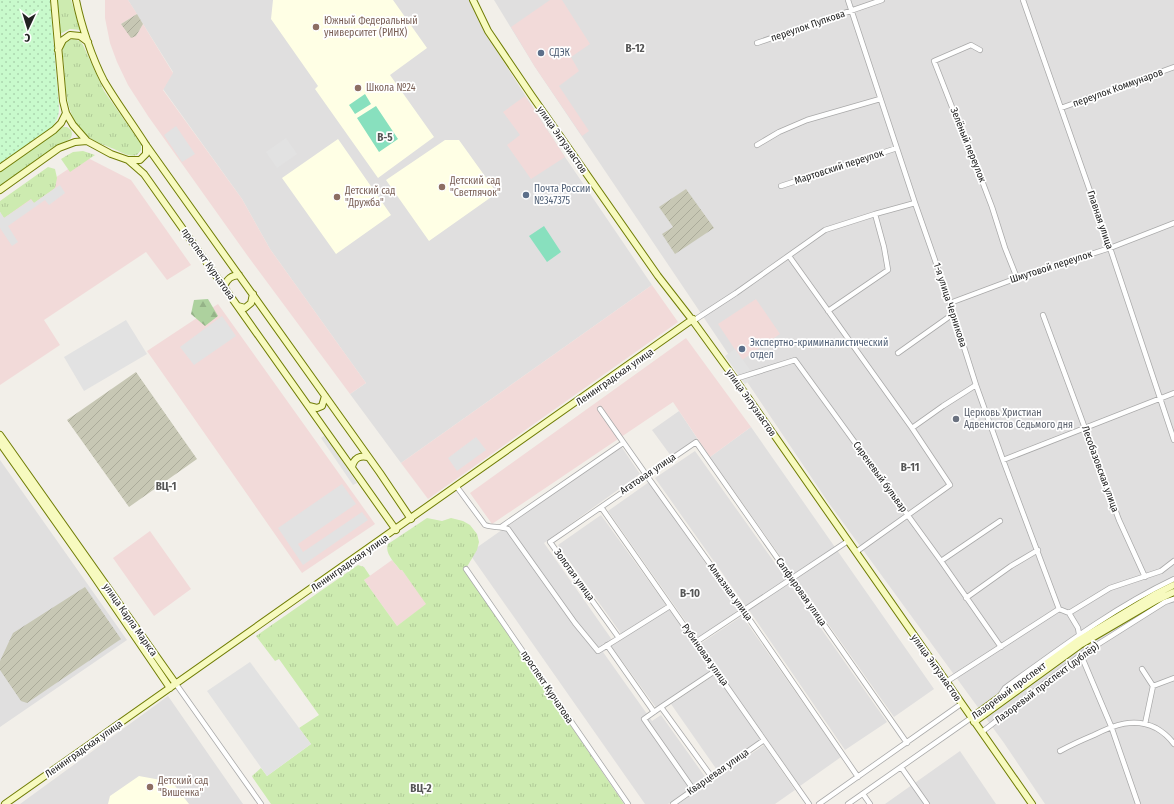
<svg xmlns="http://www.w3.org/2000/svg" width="1174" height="804" font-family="'Fira Sans Condensed',sans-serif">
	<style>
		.residential { fill: #e0dfdf }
		.commercial { fill: #f2dad9 }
		.education { fill: #ffffe5 }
		.construction { fill: url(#construction-furrows) }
		.grass { fill: url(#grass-tufts) }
		.forest { fill: url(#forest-firs) }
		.park { fill: url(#park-dots) }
		.pitch { fill: #88e0be }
		.parking { fill: #e2e2e2 }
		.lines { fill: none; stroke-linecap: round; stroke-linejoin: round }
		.street-casing { stroke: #a9a9a9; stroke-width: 6 }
		.secondary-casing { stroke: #707d05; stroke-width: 8 }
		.street { stroke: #fff; stroke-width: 4.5 }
		.secondary { stroke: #f7fabf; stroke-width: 6 }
		.education-dot { fill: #8d6e63; stroke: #fff; stroke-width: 1.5 }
		.service-dot { fill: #5c6f8a; stroke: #fff; stroke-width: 1.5 }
		.worship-dot { fill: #6b7280; stroke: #fff; stroke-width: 1.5 }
		.labels { text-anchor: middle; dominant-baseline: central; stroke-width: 3.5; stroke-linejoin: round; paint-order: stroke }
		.education-label { font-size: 10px; fill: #785e54; stroke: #fff; text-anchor: start }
		.street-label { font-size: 10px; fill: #222; stroke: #fff }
		.service-label { font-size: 10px; fill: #4e5e75; stroke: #fff; text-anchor: start }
		.worship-label { font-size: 10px; fill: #5b616d; stroke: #fff; text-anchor: start }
		.neighbourhood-label { font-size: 11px; font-weight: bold; fill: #555; stroke: #fff }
	</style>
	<defs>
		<pattern id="construction-furrows" width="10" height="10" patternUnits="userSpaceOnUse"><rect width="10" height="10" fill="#c7c7b4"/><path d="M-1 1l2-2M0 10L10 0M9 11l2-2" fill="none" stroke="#abab9a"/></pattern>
		<pattern id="grass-tufts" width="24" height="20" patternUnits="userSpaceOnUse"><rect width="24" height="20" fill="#cdebb0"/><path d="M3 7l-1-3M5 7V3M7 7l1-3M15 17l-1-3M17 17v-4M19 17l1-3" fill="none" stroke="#b0c997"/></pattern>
		<pattern id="forest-firs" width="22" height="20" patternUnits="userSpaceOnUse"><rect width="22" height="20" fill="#add19e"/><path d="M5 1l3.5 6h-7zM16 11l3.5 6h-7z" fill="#95b388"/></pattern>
		<pattern id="park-dots" width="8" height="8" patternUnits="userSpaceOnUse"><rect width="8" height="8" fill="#c8facc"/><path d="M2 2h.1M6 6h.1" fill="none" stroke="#acd6af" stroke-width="1.8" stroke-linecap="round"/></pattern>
	</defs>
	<rect width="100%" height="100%" fill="#f2efe9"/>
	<path class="residential" d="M 128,0 L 469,0 L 483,29 L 503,61 L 565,157 L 652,285 L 401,463 L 350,394 L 366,383 L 270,249 L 242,199 L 163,89 L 173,72 Z
		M 494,0 L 1174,0 L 1174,804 L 1045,804 L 1004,743 L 828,502 L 535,67 Z
		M 679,411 L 697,438 L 671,456 L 652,430 Z
		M 751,427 L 934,689 L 894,717 L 710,457 Z
		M 621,446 L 640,474 L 544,543 L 615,644 L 668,608 L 713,671 L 657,709 L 612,647 L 603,652 L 652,721 L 661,715 L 706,778 L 668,804 L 645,804 L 469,553 Z
		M 695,451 L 787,580 L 747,608 L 655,478 Z
		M 0,460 L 127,640 L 0,727 Z
		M 649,482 L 738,610 L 698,639 L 608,511 Z
		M 601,515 L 666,605 L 622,635 L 558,545 Z
		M 789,583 L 887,722 L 845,750 L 749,610 Z
		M 742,616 L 841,757 L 800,786 L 700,644 Z
		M 716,674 L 761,739 L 717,770 L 671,704 Z
		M 168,696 L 243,804 L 20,804 Z
		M 764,745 L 795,790 L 775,804 L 678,804 Z
		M 960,751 L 996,804 L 885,804 Z"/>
	<path class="commercial" d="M 105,0 L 128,0 L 137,14 L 121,24 L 136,36 L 143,24 L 173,73 L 163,90 L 242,199 L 270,249 L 366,383 L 350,394 L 247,255 L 148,116 L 128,85 L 117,62 L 110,43 L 105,18 Z
		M 550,0 L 562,0 L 590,44 L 571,57 L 579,71 L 559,86 L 589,131 L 582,136 L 535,67 L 511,27 Z
		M 525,96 L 565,157 L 531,179 L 507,145 L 520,135 L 503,112 Z
		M 86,157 L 131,180 L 191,265 L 167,280 L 146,252 L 44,320 L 60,345 L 0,385 L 0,215 Z
		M 652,285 L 678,322 L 428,499 L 401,463 Z
		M 756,299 L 780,334 L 742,360 L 718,324 Z
		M 218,304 L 375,524 L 302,573 L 147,351 Z
		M 686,338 L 751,427 L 710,457 L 673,402 L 492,524 L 470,493 Z
		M 150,531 L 191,589 L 154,616 L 113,558 Z
		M 392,560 L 400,570 L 402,570 L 427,604 L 397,626 L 364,580 Z"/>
	<path class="education" d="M 273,0 L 393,0 L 427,48 L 390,75 L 434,137 L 378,178 L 315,89 L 318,86 L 271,19 Z
		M 338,139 L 391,215 L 336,254 L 282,178 Z
		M 445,140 L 459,140 L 497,193 L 429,241 L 386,180 Z
		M 139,776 L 172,782 L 189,804 L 108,804 L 110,796 Z"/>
	<path class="construction" d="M 137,14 L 143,24 L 136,36 L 131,38 L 121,24 Z
		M 686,189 L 714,228 L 675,254 L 662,234 L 673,227 L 659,207 Z
		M 136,372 L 197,459 L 129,507 L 67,420 Z
		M 85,587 L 121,639 L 27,703 L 21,701 L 0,670 L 0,661 L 13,633 Z"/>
	<path class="grass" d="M 57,0 L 71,0 L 80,30 L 70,29 L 60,34 Z
		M 73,39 L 80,41 L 83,45 L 104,91 L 141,144 L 141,150 L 137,155 C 130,158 121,152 114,149 C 102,144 88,140 80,129 C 66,111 65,87 64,64 C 63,59 62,51 63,46 C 65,42 69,40 73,39 Z
		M 62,127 L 67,127 L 71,130 L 72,134 L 71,138 L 0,189 L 0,170 Z
		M 83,151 L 95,155 L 70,172 L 61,159 L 73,152 Z
		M 48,167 L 55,169 L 57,178 L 55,188 L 34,203 L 31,199 L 4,218 L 0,212 L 0,201 Z
		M 427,518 L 442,521 L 451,518 L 463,521 L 470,525 L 477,534 L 479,542 L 477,550 L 465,570 L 624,804 L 271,804 L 253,778 L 252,776 L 261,768 L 267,776 L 311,744 L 299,728 L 319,715 L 279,659 L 275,661 L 256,636 L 358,565 L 364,567 L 370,576 L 364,580 L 397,626 L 426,604 L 402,570 L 400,570 C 395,563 384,553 388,544 Z"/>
	<path class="forest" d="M 208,299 L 218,316 L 205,326 L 191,314 L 194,300 Z"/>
	<path class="park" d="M 0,0 L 50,0 L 59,108 C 59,116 57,120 52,127 L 0,163 Z"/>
	<path class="pitch" d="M 365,94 L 371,104 L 355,114 L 349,105 Z
		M 376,106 L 398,139 L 379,152 L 357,118 Z
		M 544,226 L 561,252 L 547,262 L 529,236 Z"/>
	<path class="parking" d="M 176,126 L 195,154 L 182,162 L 164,135 Z
		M 286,138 L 297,154 L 277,168 L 266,152 Z
		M 60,185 L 65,193 L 49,205 L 45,200 L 8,226 L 18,242 L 12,246 L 0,228 L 0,212 L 4,218 L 31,200 L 34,203 Z
		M 222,316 L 236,336 L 194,365 L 180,347 Z
		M 126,320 L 147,354 L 84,391 L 64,357 Z
		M 735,349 L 755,377 L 745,384 L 725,356 Z
		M 325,435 L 357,483 L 353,485 L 321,438 Z
		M 476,437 L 486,450 L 457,471 L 448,458 Z
		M 342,484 L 356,504 L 298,544 L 303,552 L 362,512 L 368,520 L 303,565 L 278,528 Z
		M 250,662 L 311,744 L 267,776 L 207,691 Z"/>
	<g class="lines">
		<defs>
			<path id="street" d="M 848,0 L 915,203 L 950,303 L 976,385 L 1003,460 L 1059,609
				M 1023,0 L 1110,248 L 1174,440
				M 757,43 L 882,0
				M 980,50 L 971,45 L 934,61 L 952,107 L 960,123 L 992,207 L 1005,248 L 1017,278
				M 1061,108 L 1174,67
				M 757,145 L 779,132 L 807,120 L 880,99
				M 781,186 L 897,148
				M 789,256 L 912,428 L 950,485 L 856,552
				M 950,303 L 1017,278 L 1110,248 L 1174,223
				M 828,311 L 888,270 L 884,247 L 875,214
				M 1043,315 L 1119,520 L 1145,577
				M 693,321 L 736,293 L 825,230 L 875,214 L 915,203
				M 898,353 L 953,314
				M 735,379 L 795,360 L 941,561 L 1001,647
				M 600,409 L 647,476 L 743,610 L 858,777
				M 912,428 L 943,406 L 976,385
				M 1003,460 L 1174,393
				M 457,487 L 485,525 C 493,528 500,526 508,529 L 575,623 L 598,651 L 619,638 L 550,542 L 696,442 L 907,743
				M 601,507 L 809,804
				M 501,527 L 623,443
				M 941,561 L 1000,521
				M 466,569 L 628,804
				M 966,598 L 1011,566 L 1038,550
				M 1059,609 L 1069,613 L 1078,628 L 1079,634
				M 1069,613 L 1110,588 L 1161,571 L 1174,561
				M 619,638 L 670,606
				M 696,642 L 791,579 L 848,541
				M 607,645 L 654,712
				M 1081,655 L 1111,726 L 1138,804
				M 1142,669 L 1153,686
				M 946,682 L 1059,609
				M 176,684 L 261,804
				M 999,697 L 1005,688 C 1059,649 1113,608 1174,579
				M 661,707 L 644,719 L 693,789
				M 1145,724 L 1153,686 L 1174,678
				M 982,732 L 1081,655 L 1165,602 L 1174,599
				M 1060,751 C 1071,745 1082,740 1094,735 C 1114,725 1134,717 1156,728 C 1163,732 1169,737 1174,744
				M 901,767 L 927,804
				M 711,776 L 661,707 L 715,671
				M 863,794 L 870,804
				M 673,804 L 764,740
				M 819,804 L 961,704
				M 848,804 L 971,718"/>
			<path id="secondary" d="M 54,0 L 63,101 L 66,113 L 73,125 L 87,141 L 111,154 L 128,160 L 144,174 L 396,530
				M 76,0 C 81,25 92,58 104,81 C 117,103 132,123 146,145 L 380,473 L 411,519
				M 473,0 L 488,31 L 532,96 L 658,276 L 693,321 L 735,379 L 1032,804
				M 58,50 L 63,40 L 70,35 L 80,36 L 88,42
				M 128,160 L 140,160 L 146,154 L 146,145
				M 0,168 L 54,130 L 61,123 L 66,113
				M 0,190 L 59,148 L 75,142 L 87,141
				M 224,286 C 228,278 231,276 239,275
				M 238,306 L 245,308 L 251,303 L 253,294
				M 309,406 L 317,408 L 322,406 L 325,396
				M 0,435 L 176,684
				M 0,443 L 91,572 L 170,688
				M 352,467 C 354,458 360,455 368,457
				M 971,718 L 1079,640 L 1154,595 L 1174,585
				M 974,722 L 1080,645 L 1157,600 L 1174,592
				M 5,804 L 693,319"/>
		</defs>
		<use href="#street" class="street-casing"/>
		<use href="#secondary" class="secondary-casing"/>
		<use href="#street" class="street"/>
		<use href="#secondary" class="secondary"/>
	</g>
	<g class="education-dot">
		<circle cx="316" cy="27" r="4"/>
		<circle cx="358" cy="88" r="4"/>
		<circle cx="442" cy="187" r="4"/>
		<circle cx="337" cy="197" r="4"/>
		<circle cx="150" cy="787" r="4"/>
	</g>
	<g class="service-dot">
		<circle cx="541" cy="53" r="4"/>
		<circle cx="526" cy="195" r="4"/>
		<circle cx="742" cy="349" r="4"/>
	</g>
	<circle class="worship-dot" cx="956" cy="419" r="4"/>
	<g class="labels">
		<g class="education-label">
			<text x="324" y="21">Южный Федеральный<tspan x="324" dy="12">университет (РИНХ)</tspan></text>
			<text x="366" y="88">Школа №24</text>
			<text x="450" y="181">Детский сад<tspan x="450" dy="12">"Светлячок"</tspan></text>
			<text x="345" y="191">Детский сад<tspan x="345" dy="12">"Дружба"</tspan></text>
			<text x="158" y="781">Детский сад<tspan x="158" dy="12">"Вишенка"</tspan></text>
		</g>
		<g class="street-label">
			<text transform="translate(808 26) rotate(-19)">переулок Пупкова</text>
			<text transform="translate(1118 88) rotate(-20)">переулок Коммунаров</text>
			<text transform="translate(562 140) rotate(55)">улица Энтузиастов</text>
			<text transform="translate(968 145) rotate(68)">Зелёный переулок</text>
			<text transform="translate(839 167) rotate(-18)">Мартовский переулок</text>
			<text transform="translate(1100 220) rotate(71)">Главная улица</text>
			<text transform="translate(208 264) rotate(55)">проспект Курчатова</text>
			<text transform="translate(1051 267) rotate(-18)">Шмутовой переулок</text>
			<text transform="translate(950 305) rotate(72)">1-я улица Черникова</text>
			<text transform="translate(615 377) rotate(-35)">Ленинградская улица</text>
			<text transform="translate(751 403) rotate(55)">улица Энтузиастов</text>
			<text transform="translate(1100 469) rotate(70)">Лесобазовская улица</text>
			<text transform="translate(648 474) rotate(-34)">Агатовая улица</text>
			<text transform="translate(880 477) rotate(54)">Сиреневый бульвар</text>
			<text transform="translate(350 563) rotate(-35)">Ленинградская улица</text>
			<text transform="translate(574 575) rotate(54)">Золотая улица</text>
			<text transform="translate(730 592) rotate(54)">Алмазная улица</text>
			<text transform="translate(801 592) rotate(55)">Сапфировая улица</text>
			<text transform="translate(130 620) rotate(55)">улица Карла Маркса</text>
			<text transform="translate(705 655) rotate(55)">Рубиновая улица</text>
			<text transform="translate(936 668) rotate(55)">улица Энтузиастов</text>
			<text transform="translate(1047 683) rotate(-37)">Лазоревый проспект (дублёр)</text>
			<text transform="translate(547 687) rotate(56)">проспект Курчатова</text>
			<text transform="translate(1009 691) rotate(-36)">Лазоревый проспект</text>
			<text transform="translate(84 749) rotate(-35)">Ленинградская улица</text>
			<text transform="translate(718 772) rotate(-35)">Кварцевая улица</text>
		</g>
		<g class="service-label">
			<text x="549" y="53">СДЭК</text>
			<text x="534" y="189">Почта России<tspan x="534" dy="12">№347375</tspan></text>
			<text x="750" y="343">Экспертно-криминалистический<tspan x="750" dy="12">отдел</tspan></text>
		</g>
		<g class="worship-label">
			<text x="964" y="413">Церковь Христиан<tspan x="964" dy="12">Адвенистов Седьмого дня</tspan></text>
		</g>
		<g class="neighbourhood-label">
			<text x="635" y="48">В-12</text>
			<text x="385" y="137">В-5</text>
			<text x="910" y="467">В-11</text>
			<text x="166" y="486">ВЦ-1</text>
			<text x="690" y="593">В-10</text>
			<text x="421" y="788">ВЦ-2</text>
		</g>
	</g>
	<g transform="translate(28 28) rotate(184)" stroke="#ffffff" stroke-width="3" paint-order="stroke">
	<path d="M0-3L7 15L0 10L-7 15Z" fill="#222222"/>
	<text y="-6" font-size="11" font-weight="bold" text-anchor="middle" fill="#222222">С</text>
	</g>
</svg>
